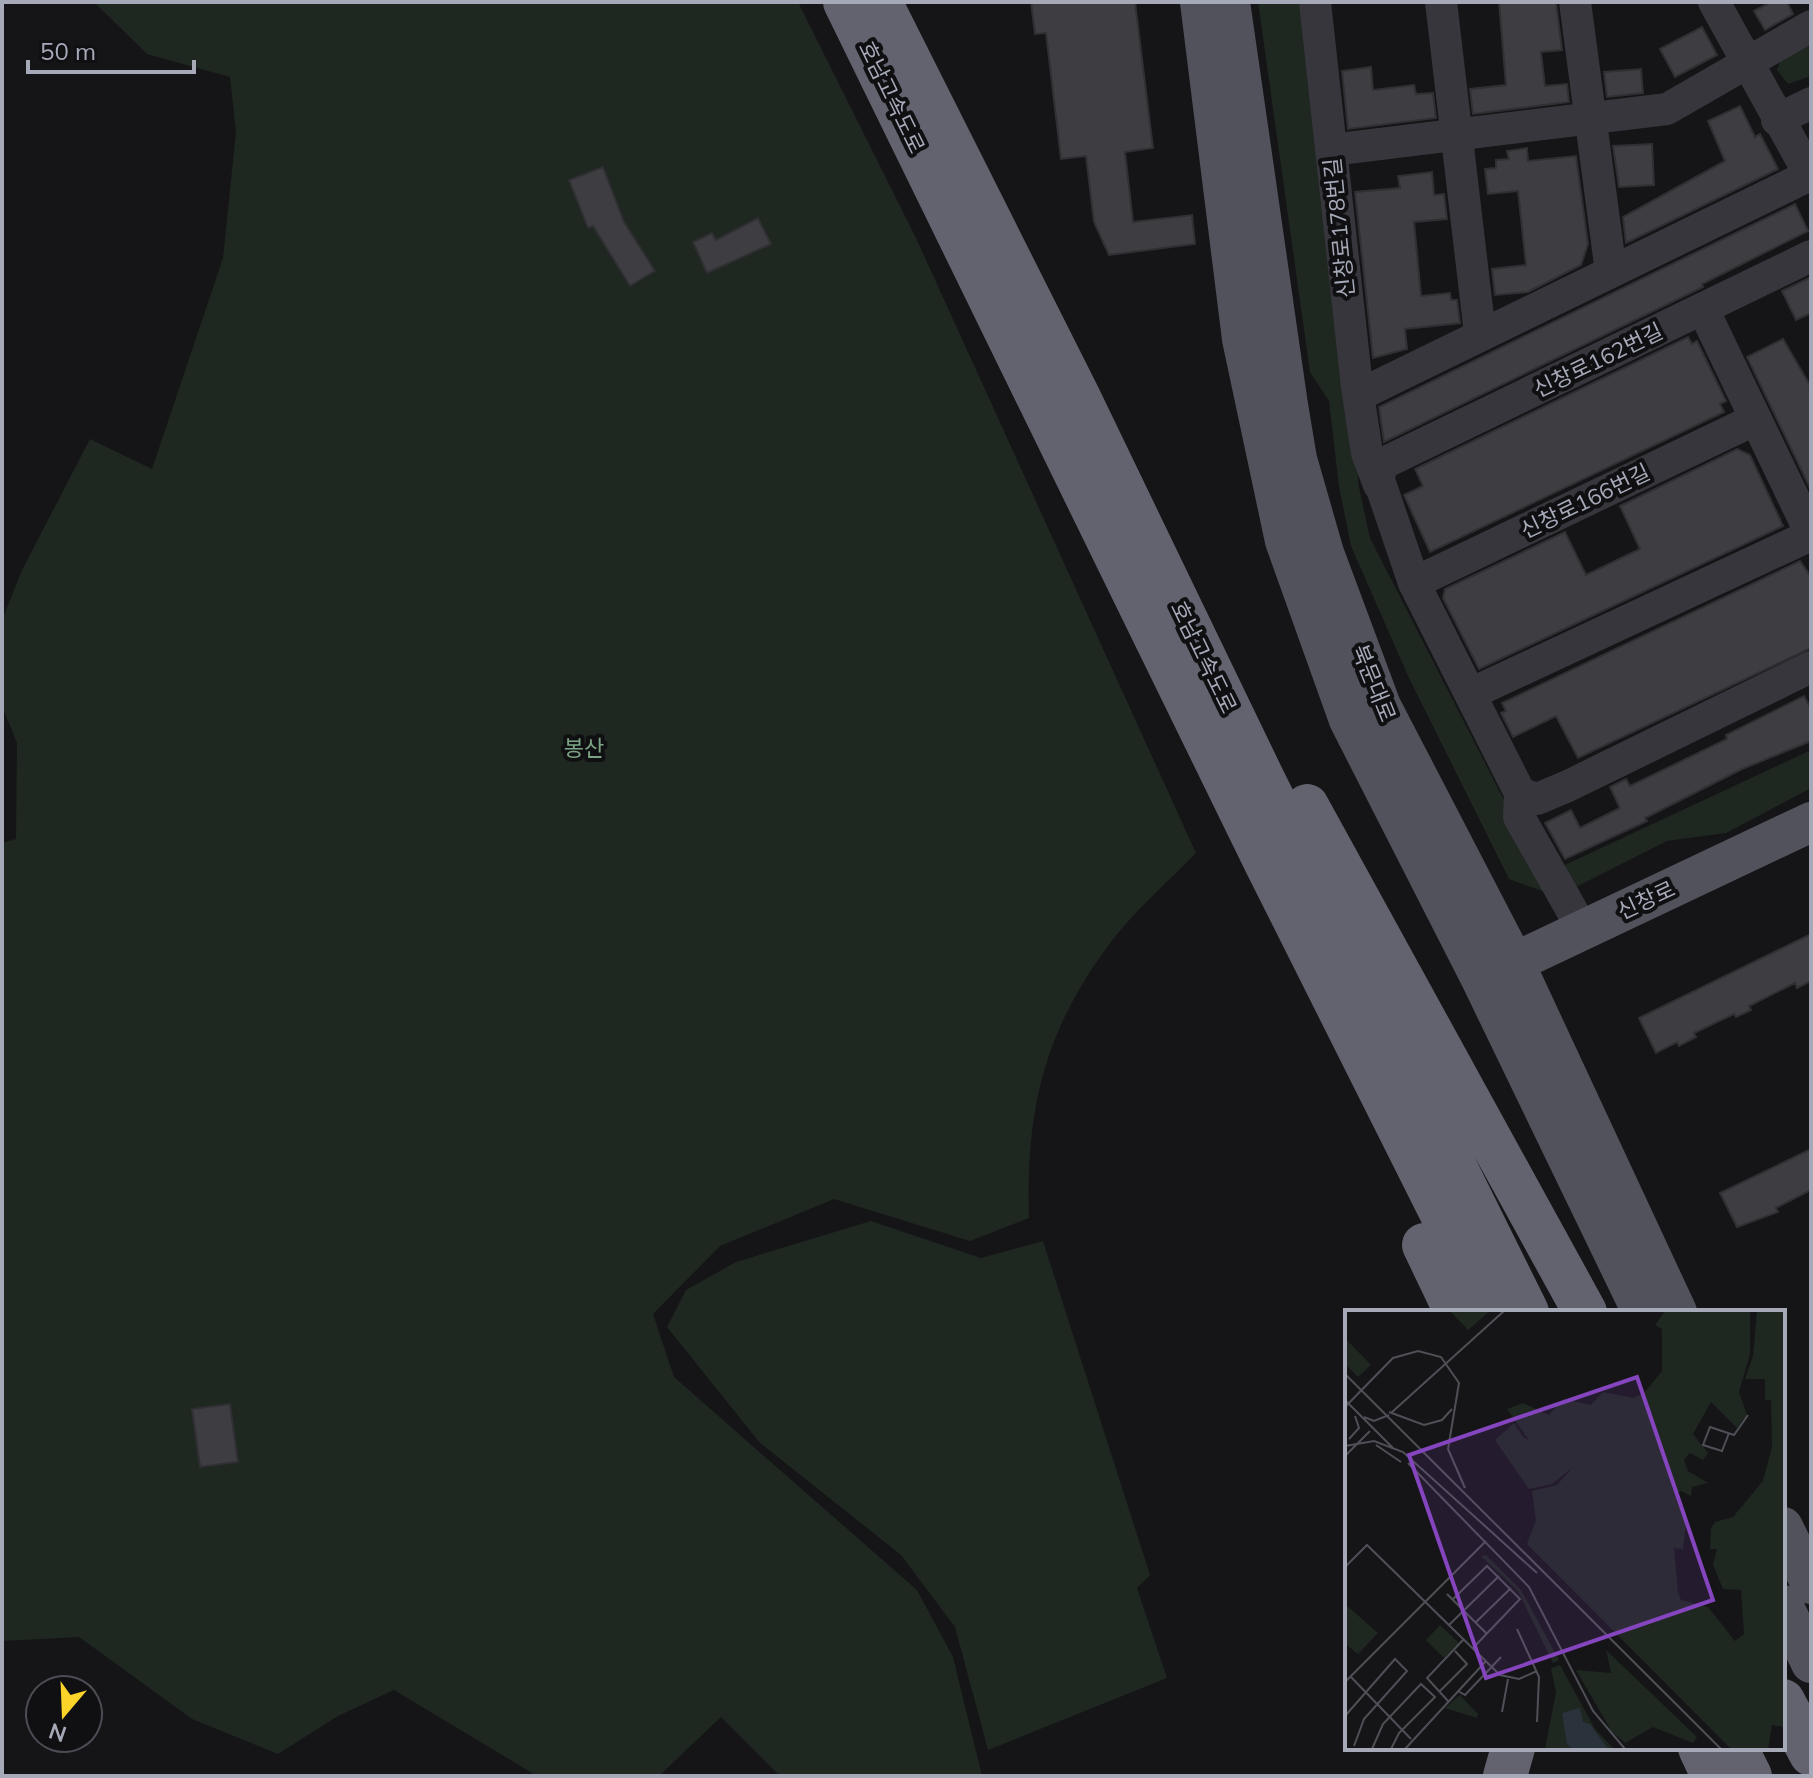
<svg xmlns="http://www.w3.org/2000/svg" width="1813" height="1778" font-family="Mulish,'Noto Sans KR',sans-serif">
	<style>
		.green { fill: #1f2721 }
		.building { fill: #3d3d42; stroke: #302f33; stroke-width: 2 }
		.lines { fill: none; stroke-linecap: round; stroke-linejoin: round }
		.minor { stroke: #36363c; stroke-width: 32 }
		.major { stroke: #52525c; stroke-width: 40 }
		.highway { stroke: #62636e; stroke-width: 44 }
		.labels { text-anchor: middle; dominant-baseline: central; stroke-width: 8; stroke-linejoin: round; paint-order: stroke }
		.street-label { font-size: 22px; fill: #a6a9b8; stroke: #101012 }
		.park-label { font-size: 22px; fill: #7ca484; stroke: #101012 }
		.inset-road { fill: none; stroke: #4f5057; stroke-width: 2 }
		.view { fill: #8445be; fill-opacity: 0.15; stroke: #8445be; stroke-width: 4 }
		.inset-edge { fill: none; stroke: #a6a9b8; stroke-width: 4 }
	</style>
	<rect width="100%" height="100%" fill="#151517"/>
	<path class="green" d="M 94,2 L 798,2 L 916,238 L 1196,853 C 1168,882 1135,910 1111,942 C 1044,1031 1026,1108 1029,1218 L 970,1241 L 834,1199 L 720,1246 L 653,1314 L 674,1377 L 917,1590 L 953,1657 L 982,1776 L 780,1776 L 721,1717 L 659,1776 L 537,1776 L 394,1690 L 338,1716 L 278,1754 L 192,1719 L 79,1637 L 2,1641 L 2,843 L 16,839 L 17,743 L 2,706 L 2,620 L 22,570 L 90,439 L 152,469 L 223,258 L 236,132 L 230,77 L 147,54 Z
		M 1258,2 L 1305,2 L 1359,487 L 1370,538 L 1547,884 L 1542,891 L 1509,879 L 1408,676 L 1351,546 L 1339,487 L 1329,401 L 1310,372 Z
		M 1811,42 L 1811,76 L 1788,84 L 1777,70 L 1782,57 Z
		M 1811,750 L 1811,788 L 1726,833 L 1667,841 L 1576,887 L 1554,870 Z
		M 871,1221 L 981,1258 L 1043,1241 L 1150,1575 L 1137,1588 L 1167,1678 L 988,1750 L 955,1627 L 901,1555 L 760,1443 L 667,1327 L 686,1290 L 736,1262 Z"/>
	<path class="building" d="M 1031,2 L 1135,2 L 1153,148 L 1125,152 L 1133,222 L 1192,215 L 1195,244 L 1109,255 L 1094,222 L 1086,156 L 1061,159 L 1046,33 L 1035,34 Z
		M 1499,2 L 1556,2 L 1562,50 L 1541,52 L 1545,86 L 1567,84 L 1569,102 L 1473,114 L 1470,89 L 1506,85 Z
		M 1771,2 L 1787,2 L 1793,14 L 1765,30 L 1754,11 Z
		M 1702,27 L 1717,55 L 1675,77 L 1660,49 Z
		M 1371,67 L 1373,90 L 1414,85 L 1416,94 L 1433,93 L 1436,118 L 1348,129 L 1342,71 Z
		M 1641,69 L 1643,93 L 1607,97 L 1604,72 Z
		M 1740,106 L 1755,137 L 1760,134 L 1778,169 L 1626,243 L 1623,217 L 1725,161 L 1708,121 Z
		M 1652,144 L 1654,185 L 1619,187 L 1613,146 Z
		M 1527,148 L 1528,161 L 1576,156 L 1588,244 L 1581,265 L 1528,292 L 1495,295 L 1492,269 L 1526,265 L 1518,191 L 1488,194 L 1485,169 L 1496,168 L 1496,160 L 1509,159 L 1507,151 Z
		M 603,167 L 624,222 L 655,271 L 630,286 L 593,226 L 588,228 L 569,180 Z
		M 1432,172 L 1434,195 L 1444,194 L 1447,219 L 1414,222 L 1421,296 L 1450,293 L 1451,300 L 1457,300 L 1460,323 L 1405,329 L 1407,349 L 1373,358 L 1355,192 L 1400,188 L 1398,176 Z
		M 1795,204 L 1808,231 L 1702,284 L 1703,287 L 1384,442 L 1379,407 Z
		M 758,218 L 771,244 L 707,273 L 693,242 L 712,233 L 716,240 Z
		M 1811,277 L 1811,313 L 1796,320 L 1782,291 Z
		M 1688,337 L 1692,344 L 1697,341 L 1726,401 L 1720,404 L 1724,412 L 1430,552 L 1404,495 L 1423,486 L 1415,469 Z
		M 1783,339 L 1811,387 L 1811,490 L 1747,357 Z
		M 1737,449 L 1750,455 L 1783,526 L 1479,669 L 1443,598 L 1445,589 L 1565,532 L 1586,575 L 1640,549 L 1620,506 Z
		M 1800,561 L 1811,577 L 1811,648 L 1578,758 L 1556,716 L 1513,737 L 1501,713 L 1506,711 L 1502,703 Z
		M 1804,696 L 1811,709 L 1811,741 L 1742,769 L 1645,818 L 1647,821 L 1565,859 L 1545,823 L 1571,810 L 1580,828 L 1620,808 L 1610,787 L 1626,779 L 1630,786 L 1727,739 L 1726,735 Z
		M 1811,934 L 1811,981 L 1797,988 L 1795,983 L 1749,1006 L 1751,1010 L 1736,1017 L 1734,1014 L 1694,1033 L 1696,1037 L 1679,1046 L 1677,1042 L 1656,1053 L 1639,1018 Z
		M 1811,1149 L 1811,1190 L 1776,1208 L 1778,1212 L 1737,1227 L 1720,1193 Z
		M 230,1404 L 238,1462 L 200,1467 L 192,1409 Z"/>
	<g class="lines">
		<path class="minor" d="M 1315,2 L 1357,387 L 1367,453 L 1379,485
			M 1441,2 L 1480,334
			M 1575,2 L 1611,272
			M 1714,2 L 1811,177
			M 1777,120 L 1811,103
			M 1331,150 L 1667,109 L 1811,26
			M 1703,309 L 1811,534
			M 1359,395 L 1810,175
			M 1414,583 L 1756,419
			M 1470,694 L 1811,535
			M 1520,793 L 1537,799 L 1568,786 L 1811,667
			M 1583,930 L 1519,817 L 1520,793 L 1414,583 L 1378,477 L 1384,463 L 1811,256"/>
		<path class="major" d="M 1200,2 L 1242,339 L 1285,541 L 1349,720 L 1481,979 L 1642,1312
			M 1230,2 L 1288,405 L 1297,459 L 1324,553 L 1381,706 L 1514,962 L 1677,1312
			M 1492,973 L 1811,822
			M 1783,1527 L 1811,1584
			M 1783,1605 L 1811,1663"/>
		<path class="highway" d="M 845,2 L 1266,863 L 1491,1312
			M 880,2 L 1079,398 L 1260,773 L 1527,1312
			M 1307,806 L 1585,1312
			M 1424,1245 L 1456,1312
			M 1783,1701 L 1811,1754
			M 1700,1748 L 1713,1776
			M 1736,1748 L 1750,1776
			M 1505,1776 L 1513,1748"/>
	</g>
	<g class="labels">
		<g class="street-label">
			<text transform="translate(892 97) rotate(64)">호남고속도로</text>
			<text transform="translate(1339 228) rotate(-96)">신창로178번길</text>
			<text transform="translate(1598 360) rotate(-26)">신창로162번길</text>
			<text transform="translate(1585 501) rotate(-26)">신창로166번길</text>
			<text transform="translate(1204 657) rotate(64)">호남고속도로</text>
			<text transform="translate(1374 683) rotate(68)">북문대로</text>
			<text transform="translate(1646 900) rotate(-25)">신창로</text>
		</g>
		<g class="park-label">
			<text x="584" y="748">봉산</text>
		</g>
	</g>
	<g transform="translate(1345 1310)">
		<rect width="440" height="440" fill="#151517"/>
		<path d="M 105,1 L 145,1 L 123,20 ZM 320,1 L 405,1 L 405,44 L 394,82 L 402,105 L 392,118 L 366,92 L 348,124 L 363,143 L 358,150 L 345,143 L 339,150 L 343,161 L 363,173 L 347,177 L 346,186 L 336,181 L 330,185 L 342,206 L 338,239 L 329,238 L 333,283 L 336,290 L 363,297 L 390,331 L 399,324 L 396,280 L 378,279 L 368,255 L 372,239 L 365,239 L 366,218 L 370,212 L 388,207 L 418,171 L 427,137 L 426,90 L 420,90 L 420,69 L 400,69 L 408,46 L 412,1 L 440,1 L 440,417 L 427,415 L 423,439 L 386,439 L 182,234 L 191,210 L 187,181 L 212,175 L 227,158 L 207,174 L 184,179 L 150,130 L 169,113 L 178,127 L 184,130 L 162,99 L 178,93 L 204,105 L 218,89 L 246,95 L 258,82 L 288,88 L 299,83 L 317,61 L 317,19 L 310,15 ZM 0,28 L 26,55 L 13,67 L 0,54 ZM 141,245 L 176,280 L 214,350 L 208,353 L 173,281 L 136,246 ZM 0,294 L 33,323 L 13,344 L 0,334 ZM 95,315 L 114,333 L 99,348 L 81,330 ZM 261,340 L 352,427 L 348,433 L 308,417 L 280,433 L 267,422 L 231,360 L 266,363 ZM 215,355 L 250,419 L 269,439 L 200,439 L 211,382 L 206,358 ZM 115,385 L 133,404 L 132,408 L 100,398 Z" fill="#1f2721"/>
		<path d="M 235,398 L 238,412 L 245,414 L 263,439 L 228,439 L 222,434 L 217,403 Z" fill="#2a323c"/>
		<path class="inset-road" d="M 0,64 L 376,439M 1,91 L 48,138M 0,97 L 48,48 L 73,41 L 96,47 L 114,73 L 103,139 L 120,178M 44,102 L 79,115 L 97,110 L 107,99M 46,103 L 159,1M 19,107 L 29,111 L 44,105M 384,123 L 377,141 L 358,135 L 365,117 L 389,125 L 403,105M 4,129 L 14,118 L 10,106M 31,135 L 56,152M 0,136 L 29,131 L 58,142 L 192,263M 0,146 L 25,121M 63,153 L 184,277 L 248,401 L 280,439M 0,257 L 22,235 L 155,365 L 174,369 L 192,361M 102,284 L 142,324M 107,290 L 142,256 L 175,289 L 127,339M 130,313 L 166,278M 104,315 L 154,266M 172,319 L 194,367 L 192,412M 5,366 L 66,429M 0,372 L 141,231M 113,381 L 120,385 L 156,347M 94,382 L 122,354 L 110,341M 103,391 L 82,368 L 118,330M 157,402 L 163,369M 0,406 L 50,349 L 62,361 L 19,409 L 9,436M 27,439 L 38,414 L 76,374 L 90,387 L 54,423 L 46,439M 60,439 L 141,351"/>
		<path class="view" d="M 292,67 L 368,290 L 141,368 L 64,145 Z"/>
		<rect width="440" height="440" class="inset-edge"/>
	</g>
	<rect width="1813" height="1778" fill="none" stroke="#a6a9b8" stroke-width="8"/>
	<g transform="translate(64 1714) rotate(199)"><circle r="38" fill="#101012" stroke="#4c4d54" stroke-width="2"/>
	<path d="M0-6L14 30L0 20L-14 30Z" fill="#fbd329"/>
	<text y="-12" font-size="22" font-weight="bold" text-anchor="middle" fill="#a6a9b8">N</text>
	</g>
	<path d="M28 60v12h166v-12" fill="none" stroke="#a6a9b8" stroke-width="4"/>
	<text x="40" y="60" font-size="24" fill="#a6a9b8" stroke="#101012" stroke-width="6" paint-order="stroke">50 m</text>
</svg>
